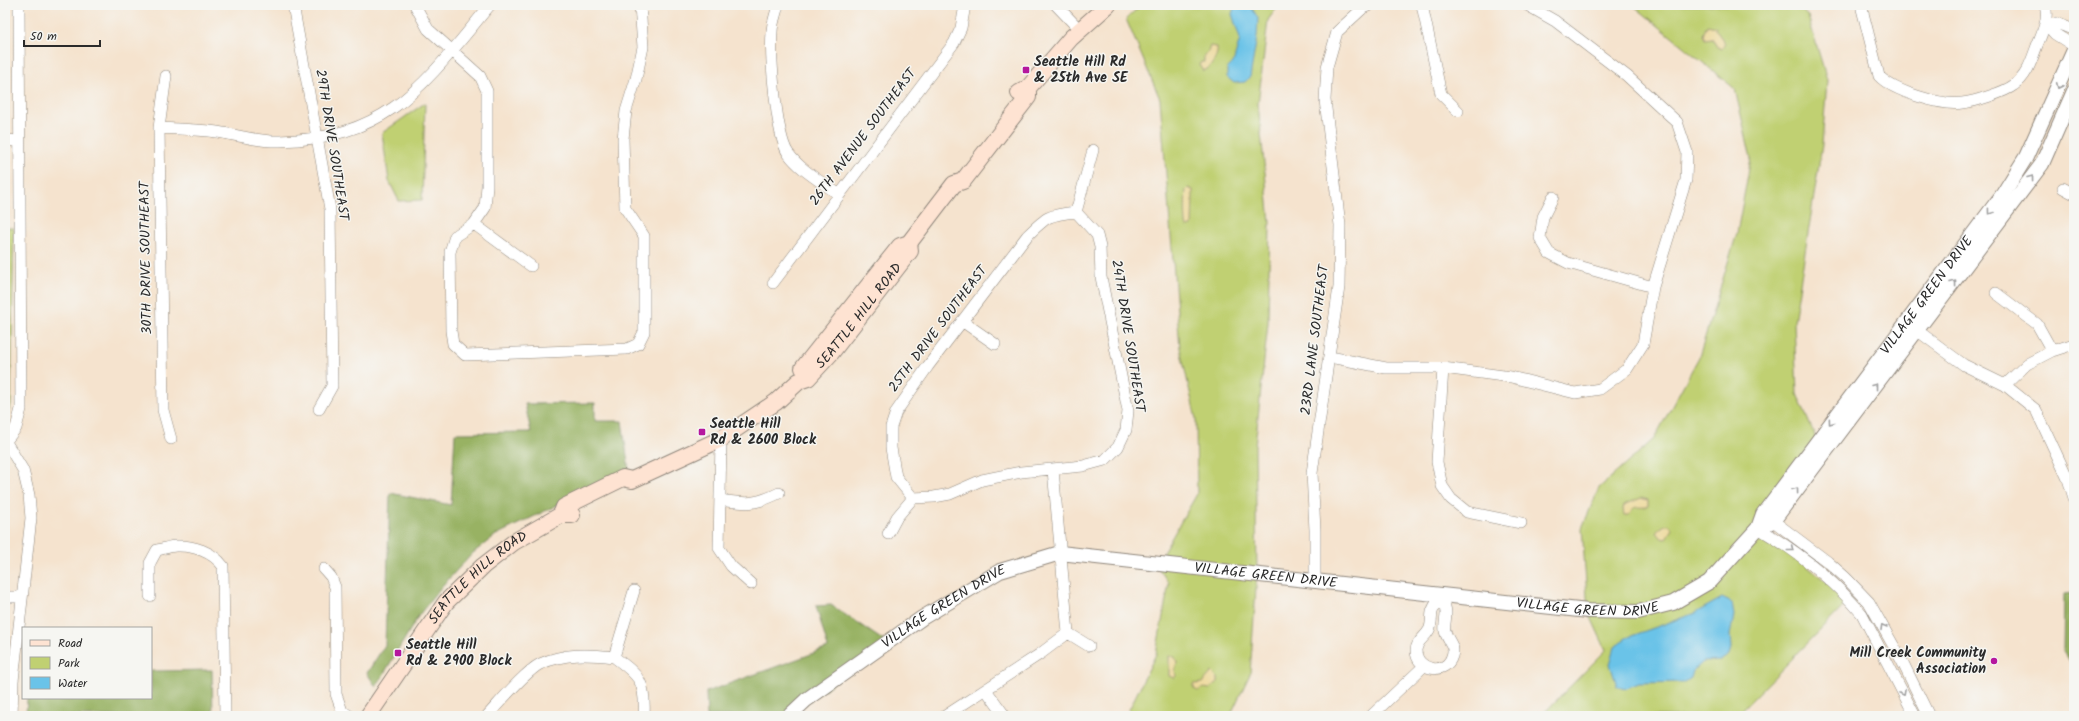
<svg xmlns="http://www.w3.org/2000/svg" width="2079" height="721" font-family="Kalam,sans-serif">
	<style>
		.green { fill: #c0d072; stroke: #767e4e }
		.forest { fill: #98b264; stroke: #626e48 }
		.sand { fill: #eeda9e; stroke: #8c8264 }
		.water { fill: #6ac3e8; stroke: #4a778a }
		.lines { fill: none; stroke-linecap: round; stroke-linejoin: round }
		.minor-casing { stroke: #90877c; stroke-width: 12 }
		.tertiary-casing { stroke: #90877c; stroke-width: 16 }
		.secondary-casing { stroke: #90877c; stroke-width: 18 }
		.minor { stroke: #fff; stroke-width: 11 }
		.tertiary { stroke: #fff; stroke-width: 14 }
		.secondary { stroke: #fee3d2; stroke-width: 16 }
		.oneway { stroke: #a0a0a0 }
		.poi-dot { fill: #b5179e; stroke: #f6f6f2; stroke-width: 1.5 }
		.labels { text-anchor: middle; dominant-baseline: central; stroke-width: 3; stroke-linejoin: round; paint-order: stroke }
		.poi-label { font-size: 14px; font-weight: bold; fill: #2b2b2b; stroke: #f6f6f2; text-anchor: start }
		.street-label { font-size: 14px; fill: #2b2b2b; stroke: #f6f6f2 }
	</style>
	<rect width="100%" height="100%" fill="#f6f6f2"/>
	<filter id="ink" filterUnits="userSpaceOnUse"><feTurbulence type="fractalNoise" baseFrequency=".025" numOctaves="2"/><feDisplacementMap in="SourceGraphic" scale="8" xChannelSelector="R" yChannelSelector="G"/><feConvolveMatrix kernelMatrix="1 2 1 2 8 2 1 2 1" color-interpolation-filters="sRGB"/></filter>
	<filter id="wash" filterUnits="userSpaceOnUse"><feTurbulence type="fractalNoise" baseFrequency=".012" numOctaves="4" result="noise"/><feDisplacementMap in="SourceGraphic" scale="16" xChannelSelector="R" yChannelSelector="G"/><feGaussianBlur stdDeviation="0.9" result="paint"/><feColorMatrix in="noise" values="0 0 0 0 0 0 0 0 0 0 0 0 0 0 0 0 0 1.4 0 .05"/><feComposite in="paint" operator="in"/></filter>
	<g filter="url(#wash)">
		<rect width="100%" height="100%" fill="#f5e3ce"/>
		<path class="green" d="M 1141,5 L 1279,5 L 1268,20 L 1258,104 L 1270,222 L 1268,323 L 1255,446 L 1257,574 L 1250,674 L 1230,716 L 1126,716 L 1156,654 L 1169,583 L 1156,565 L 1197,494 L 1196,419 L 1180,348 L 1160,99 L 1126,19 Z
			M 1633,5 L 1795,5 L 1808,16 L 1827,80 L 1822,145 L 1794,322 L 1797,394 L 1817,441 L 1758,528 L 1850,600 L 1736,716 L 1541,716 L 1606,650 L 1588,611 L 1582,528 L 1599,488 L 1654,439 L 1699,357 L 1737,233 L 1751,158 L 1735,89 Z
			M 425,103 L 422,200 L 399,201 L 389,181 L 382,133 Z
			M 5,228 L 14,228 L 11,405 L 5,420 Z"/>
		<path class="forest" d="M 595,403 L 595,421 L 622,421 L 629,470 L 496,535 L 473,553 L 442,586 L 419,615 L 376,687 L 367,673 L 385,645 L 390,493 L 451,505 L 455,433 L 531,432 L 525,404 Z
			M 2074,593 L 2074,668 L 2063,650 L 2064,594 Z
			M 831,605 L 887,643 L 789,716 L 707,716 L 706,692 L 828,648 L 816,606 Z
			M 212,670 L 213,716 L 26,716 L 27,698 L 151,698 L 151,671 Z"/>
		<path class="sand" d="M 1707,25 L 1716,27 L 1715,29 L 1725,43 L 1722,49 L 1717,47 L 1712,38 L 1705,39 L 1703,35 Z
			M 1210,46 L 1217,47 C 1219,55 1211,69 1203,71 L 1199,65 L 1201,62 L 1204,62 L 1204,55 L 1208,52 Z
			M 1188,188 L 1193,190 L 1193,193 L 1192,226 L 1187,227 C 1185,224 1185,196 1186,190 Z
			M 1641,498 L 1648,500 L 1648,506 C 1639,510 1635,502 1629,515 L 1624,515 L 1623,509 L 1624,505 Z
			M 1665,525 L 1670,525 L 1672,529 L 1666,538 L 1663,539 L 1656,533 L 1659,529 Z
			M 1169,656 L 1174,656 L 1177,662 L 1175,671 L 1176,676 L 1174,678 L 1169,676 Z
			M 1212,672 L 1218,678 L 1218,682 L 1210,689 L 1203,688 L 1198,691 L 1194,689 L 1194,684 L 1202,683 Z"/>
		<path class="water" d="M 1238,5 L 1250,5 L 1258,18 L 1257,37 L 1250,77 L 1245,82 L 1234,83 L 1227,77 L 1227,69 L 1233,63 L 1240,39 L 1232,14 L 1234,8 Z
			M 1722,598 L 1732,603 L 1734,616 L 1730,635 L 1731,648 L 1729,655 L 1720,661 L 1703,662 L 1693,671 L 1691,678 L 1685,682 L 1639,683 L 1626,688 L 1617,686 L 1610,664 L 1615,647 L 1626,638 L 1695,613 Z"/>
	</g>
	<g filter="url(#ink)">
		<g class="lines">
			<defs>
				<path id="minor" d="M 293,5 L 330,209 L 332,386 L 319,409
					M 415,5 L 428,29 L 480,76 L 487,91 L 487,186 L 485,208 L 474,224 L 455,236 L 450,252 L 451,331 L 453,344 L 465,355 L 627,349 L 638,344 L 644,332 L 644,236 L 625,208 L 623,139 L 626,111 L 636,79 L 643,47 L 640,5
					M 778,5 C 776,14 772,23 772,32 C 770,56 776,135 788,153 C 800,170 822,182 838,194
					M 1056,5 L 1080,30
					M 1422,5 L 1441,94 L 1458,111
					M 1862,9 L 1879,76 C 1893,91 1941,106 1962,103 C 1974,102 2005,92 2014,85 C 2028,76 2032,58 2038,43 C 2043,31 2049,18 2045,5
					M 2046,24 L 2055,34 L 2074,46
					M 2046,24 L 2059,24 L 2074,30
					M 166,76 L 159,128 L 163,410 L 171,439
					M 159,128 C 178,129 198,129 217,132 C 238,135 258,142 280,141 C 391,138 425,83 490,5
					M 5,140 L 19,141
					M 2063,188 L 2074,194
					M 1553,197 L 1543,217 L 1540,238 L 1549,253 L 1568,263 L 1653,287
					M 1076,212 L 1093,150
					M 474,224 L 531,266
					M 773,283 L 954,43 L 961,28 L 965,5
					M 1996,293 L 2037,324 L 2052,351
					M 962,321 L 995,344
					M 1918,331 L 1964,365 L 2005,385 L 2036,410 L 2068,479 L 2074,498
					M 1330,357 L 1386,368 L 1443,368 L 1511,377 L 1575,393 L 1600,389 L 1627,369 L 1643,344 L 1653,287 L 1686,180 L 1687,152 L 1677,122 L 1627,76 L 1555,21 L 1527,5
					M 1443,368 L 1437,462 L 1442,486 L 1451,499 L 1467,512 L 1521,523
					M 2005,385 L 2027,364 L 2052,351 L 2074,344
					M 721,439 L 719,548 L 731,566 L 751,584
					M 5,442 L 16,428 L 21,409 L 19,5
					M 6,442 L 23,470 L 29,495 L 31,518 L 13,681 L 12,716
					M 913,498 L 934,497 L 950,494 L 982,480 L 1021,472 L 1083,466 L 1105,460 L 1118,447 L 1126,430 L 1128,411 L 1101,277 L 1100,247 L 1097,235 L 1076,212
					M 913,498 L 896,477 L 891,448 L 891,427 L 896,412 L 928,366 L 1027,236 C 1047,216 1048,215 1076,212
					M 720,500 C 747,504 755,505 779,493
					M 1768,517 L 1828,562 L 1845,577 L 1869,602 L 1902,661 L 1929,716
					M 1758,528 C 1797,551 1833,579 1862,614 L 1915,716
					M 888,534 L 897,517 L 913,498
					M 324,569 L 331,577 L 335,587 L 336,694 L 342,711 L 350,716
					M 1315,580 L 1315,530 L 1312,473 L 1339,287 L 1340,225 L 1325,100 L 1327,67 L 1337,32 L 1363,8 L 1370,5
					M 634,591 L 614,657 C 640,676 646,682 644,716
					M 1441,595 C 1442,600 1446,607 1446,613 C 1446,619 1444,625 1445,631 C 1447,641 1456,645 1452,656 C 1446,676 1416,671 1416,650 C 1417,640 1425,638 1429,630 C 1432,625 1431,617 1432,612 C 1434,606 1438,600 1441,595 Z
					M 150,596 L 150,563 L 157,550 C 163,549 170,546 176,546 C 193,545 213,552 223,566 L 225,716
					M 5,597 L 21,597
					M 1068,633 L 1089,646
					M 986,690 L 1005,716
					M 487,716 C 500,702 525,672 540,664 C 564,653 588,654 614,657
					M 945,716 L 1040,654 L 1068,633 L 1053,470
					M 1371,716 L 1424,666"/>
				<g id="tertiary">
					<path d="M 1758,528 L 1773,521 L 2042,164 L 2074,91"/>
					<path id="s1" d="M 789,716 L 806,700 L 922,618 L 1000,571 L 1060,553 L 1588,611 L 1638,612 L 1673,603 L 1709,582 L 1758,528 L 1763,514 L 2003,194 L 2026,157 L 2074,50"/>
				</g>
				<g id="secondary">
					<path d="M 1019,93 L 1028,88 L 1071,38 L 1108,5"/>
					<path d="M 803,368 L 900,246 L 909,243 L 954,184 L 963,181 L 1028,97 L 1028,88"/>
					<path id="s2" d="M 561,515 L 564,507 L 623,478 L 632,480 L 721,439 L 776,402 L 799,381 L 808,378 L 831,353 L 910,251 L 909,243"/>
					<path id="s3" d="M 368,716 L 446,602 L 483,566 L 514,542 L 561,515 L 572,515"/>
				</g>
			</defs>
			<use href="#minor" class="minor-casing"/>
			<use href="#tertiary" class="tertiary-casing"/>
			<use href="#secondary" class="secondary-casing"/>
			<use href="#minor" class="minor"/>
			<use href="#tertiary" class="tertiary"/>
			<use href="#secondary" class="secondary"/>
		</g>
		<defs><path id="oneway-chevron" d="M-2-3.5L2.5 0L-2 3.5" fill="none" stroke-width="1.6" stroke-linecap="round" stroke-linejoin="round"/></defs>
		<g class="oneway">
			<use href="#oneway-chevron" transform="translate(2059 86) rotate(115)"/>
			<use href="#oneway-chevron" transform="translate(2031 178) rotate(-53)"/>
			<use href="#oneway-chevron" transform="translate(1990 212) rotate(127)"/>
			<use href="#oneway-chevron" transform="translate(1954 283) rotate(-53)"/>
			<use href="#oneway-chevron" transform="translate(1875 386) rotate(-52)"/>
			<use href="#oneway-chevron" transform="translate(1831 422) rotate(126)"/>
			<use href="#oneway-chevron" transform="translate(1796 490) rotate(-53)"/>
			<use href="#oneway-chevron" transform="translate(1791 549) rotate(39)"/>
			<use href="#oneway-chevron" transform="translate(1883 627) rotate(-120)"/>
			<use href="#oneway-chevron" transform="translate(1903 693) rotate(62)"/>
		</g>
	</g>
	<g class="poi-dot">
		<rect x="1022" y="66" width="8" height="8" rx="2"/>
		<rect x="698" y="428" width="8" height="8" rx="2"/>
		<rect x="394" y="649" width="8" height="8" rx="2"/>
		<circle cx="1994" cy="661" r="4"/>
	</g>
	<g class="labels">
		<g class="poi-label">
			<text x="1034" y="62">Seattle Hill Rd<tspan x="1034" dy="16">&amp; 25th Ave SE</tspan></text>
			<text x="710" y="424">Seattle Hill<tspan x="710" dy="16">Rd &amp; 2600 Block</tspan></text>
			<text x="406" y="645">Seattle Hill<tspan x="406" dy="16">Rd &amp; 2900 Block</tspan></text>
			<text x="1986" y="653" text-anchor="end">Mill Creek Community<tspan x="1986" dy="16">Association</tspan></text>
		</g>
		<g class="street-label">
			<text transform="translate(863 137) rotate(-53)">26TH AVENUE SOUTHEAST</text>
			<text transform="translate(332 145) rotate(81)">29TH DRIVE SOUTHEAST</text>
			<text transform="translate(146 258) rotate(-91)">30TH DRIVE SOUTHEAST</text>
			<text stroke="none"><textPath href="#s1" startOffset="1339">VILLAGE GREEN DRIVE</textPath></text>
			<text stroke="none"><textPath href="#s2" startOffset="369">SEATTLE HILL ROAD</textPath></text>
			<text transform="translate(938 329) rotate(-53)">25TH DRIVE SOUTHEAST</text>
			<text transform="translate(1128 336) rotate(81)">24TH DRIVE SOUTHEAST</text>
			<text transform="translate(1315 340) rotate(-83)">23RD LANE SOUTHEAST</text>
			<text stroke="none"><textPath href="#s1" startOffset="526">VILLAGE GREEN DRIVE</textPath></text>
			<text stroke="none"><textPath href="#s3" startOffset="178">SEATTLE HILL ROAD</textPath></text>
			<text stroke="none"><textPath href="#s1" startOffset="850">VILLAGE GREEN DRIVE</textPath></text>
			<text stroke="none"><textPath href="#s1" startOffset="190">VILLAGE GREEN DRIVE</textPath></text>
		</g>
	</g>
	<rect width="2079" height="721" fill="none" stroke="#f6f6f2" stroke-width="20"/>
	<rect x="22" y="627" width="130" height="72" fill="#f6f6f2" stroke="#a5a5a2"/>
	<rect x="30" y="640" width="20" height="6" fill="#fee3d2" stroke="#a5a5a2"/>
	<text x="58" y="647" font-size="12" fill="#2b2b2b">Road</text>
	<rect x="30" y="657" width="20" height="12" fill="#c0d072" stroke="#a5a5a2"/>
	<text x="58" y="667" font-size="12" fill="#2b2b2b">Park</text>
	<rect x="30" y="677" width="20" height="12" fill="#6ac3e8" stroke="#a5a5a2"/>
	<text x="58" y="687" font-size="12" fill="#2b2b2b">Water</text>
	<path d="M24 40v6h76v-6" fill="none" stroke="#2b2b2b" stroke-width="2"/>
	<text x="30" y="40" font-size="12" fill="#2b2b2b" stroke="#f6f6f2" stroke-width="3" paint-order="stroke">50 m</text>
</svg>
